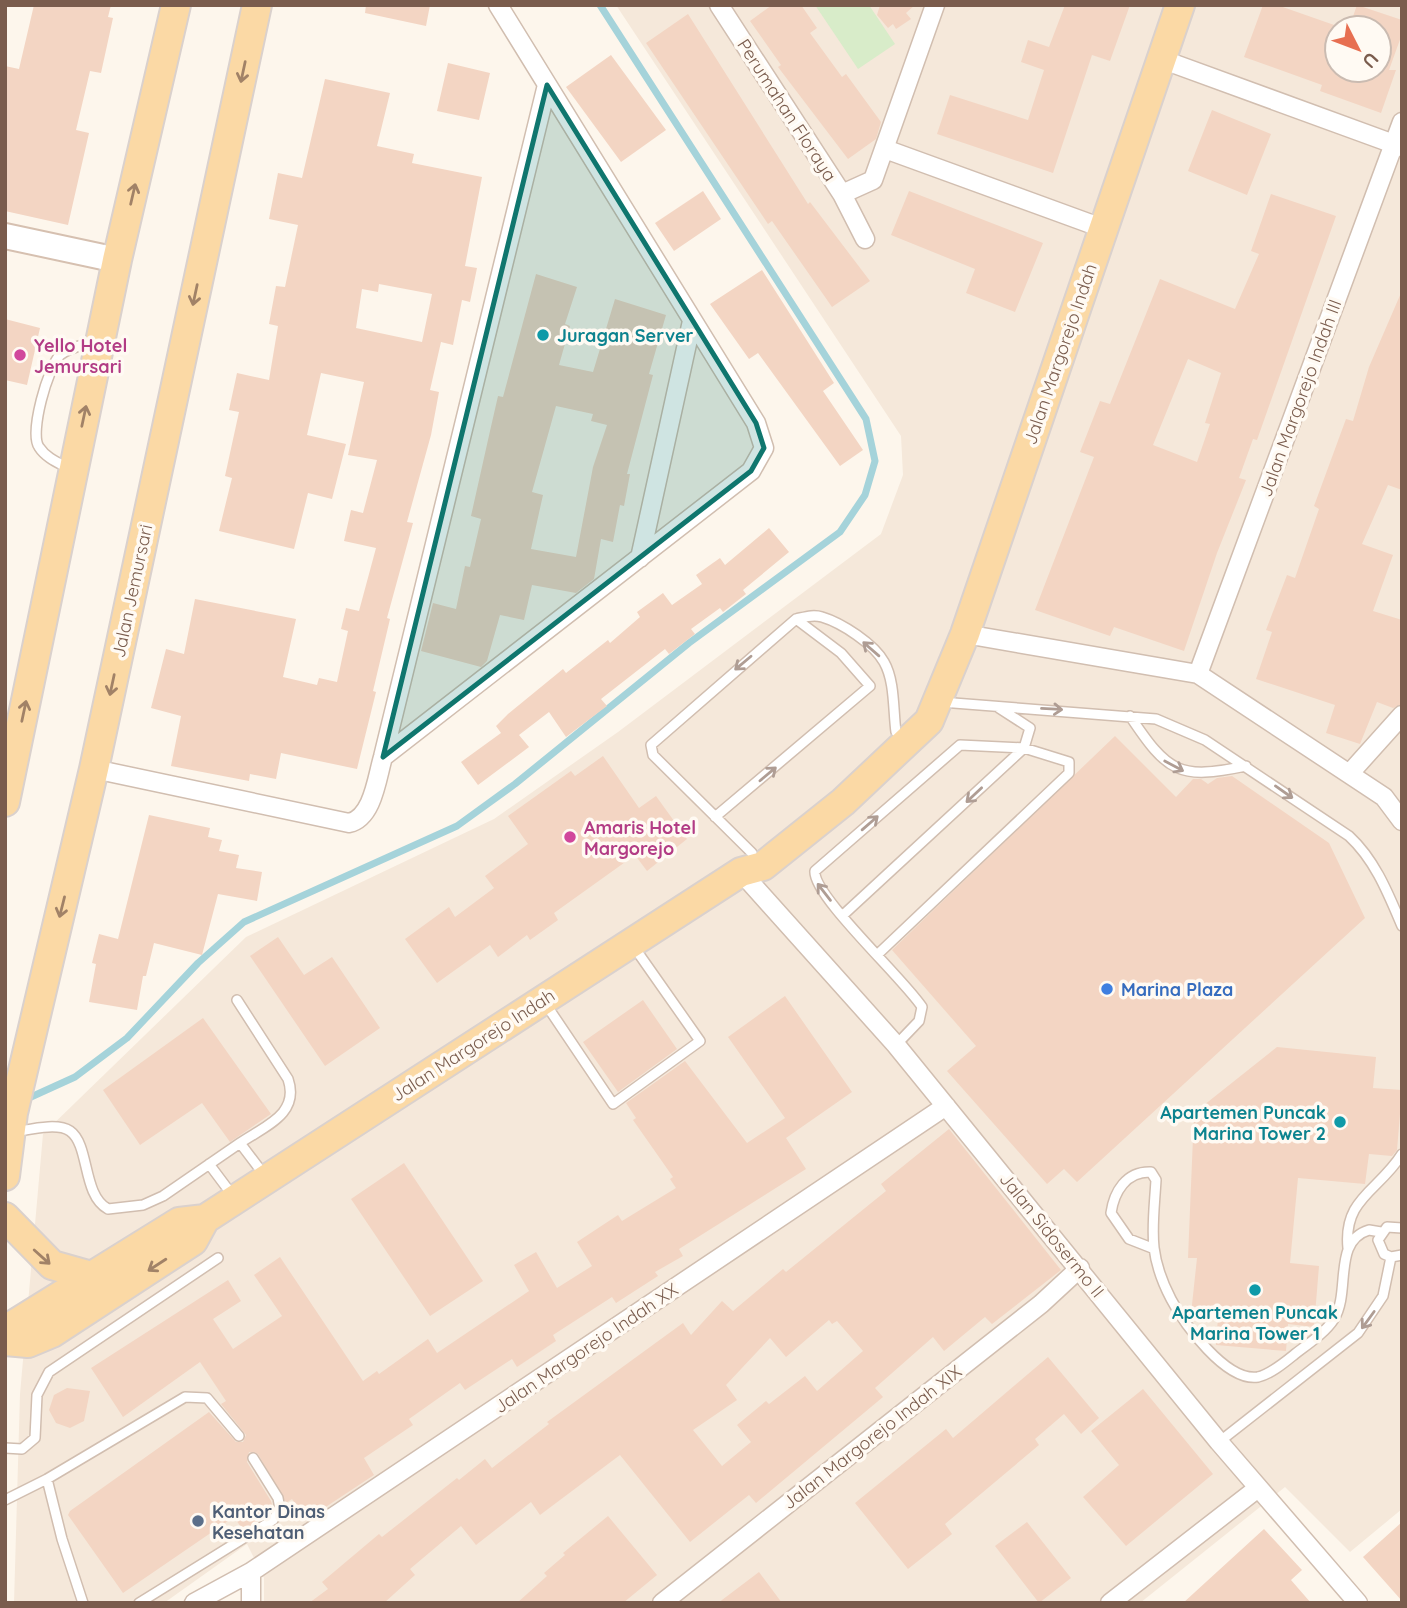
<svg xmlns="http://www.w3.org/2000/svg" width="1407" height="1608" font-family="Quicksand,sans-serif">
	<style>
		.residential { fill: #f5e8da; fill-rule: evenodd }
		.green { fill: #d8ecc9 }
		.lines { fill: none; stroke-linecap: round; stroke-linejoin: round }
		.stream { stroke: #a5d3da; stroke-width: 7 }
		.building { fill: #f3d5c3; fill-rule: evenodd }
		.lane-casing { stroke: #d1beb0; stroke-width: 12 }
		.street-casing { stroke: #d1beb0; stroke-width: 21 }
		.secondary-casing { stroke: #d6c0b0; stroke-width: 28 }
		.primary-casing { stroke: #dad1cd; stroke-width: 32 }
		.lane { stroke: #fff; stroke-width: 9 }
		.street { stroke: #fff; stroke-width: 18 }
		.secondary { stroke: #fff; stroke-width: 24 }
		.primary { stroke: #fbd9a5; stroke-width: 28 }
		.oneway { stroke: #a18267 }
		.oneway2 { stroke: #af9d94 }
		.marked { fill: #0f766e; fill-opacity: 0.2; stroke: #0f766e; stroke-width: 5; stroke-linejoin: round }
		.culture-dot { fill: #0f9aa8; stroke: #fffaf3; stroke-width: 2.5 }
		.hotel-dot { fill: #d1479c; stroke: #fffaf3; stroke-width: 2.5 }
		.shop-dot { fill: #3f7fe0; stroke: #fffaf3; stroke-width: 2.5 }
		.service-dot { fill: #5c6f8a; stroke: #fffaf3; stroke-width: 2.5 }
		.labels { text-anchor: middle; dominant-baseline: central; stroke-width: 7; stroke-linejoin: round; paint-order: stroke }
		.street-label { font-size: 18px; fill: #7a5c4d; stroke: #fffaf3 }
		.culture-label { font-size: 18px; font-weight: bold; fill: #0d838f; stroke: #fffaf3; text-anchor: start }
		.hotel-label { font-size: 18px; font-weight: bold; fill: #b23c85; stroke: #fffaf3; text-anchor: start }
		.shop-label { font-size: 18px; font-weight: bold; fill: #366cbe; stroke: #fffaf3; text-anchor: start }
		.service-label { font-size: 18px; font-weight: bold; fill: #4e5e75; stroke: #fffaf3; text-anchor: start }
	</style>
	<rect width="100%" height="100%" fill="#fdf6ec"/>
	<path class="residential" d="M 616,5 L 1402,5 L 1402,1509 L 1350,1552 L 1285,1487 L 1140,1603 L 264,1603 L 264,1578 L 247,1544 L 164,1603 L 14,1603 L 20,1394 L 43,1134 L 246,937 L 494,819 L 618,732 L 881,534 L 903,475 L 901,436 ZM 1337,28 L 1379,28 L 1379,70 L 1337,70 Z"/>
	<path class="green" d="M 815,5 L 869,5 L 895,44 L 858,69 Z"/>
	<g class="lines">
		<path class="stream" d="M 24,1096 L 31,1097 L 75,1077 L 127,1038 L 198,963 L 244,922 L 457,826 L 515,784 L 689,643 L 840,532 L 865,495 L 875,461 L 866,419 L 600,5"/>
	</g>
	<path class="building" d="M 34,5 L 111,5 L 108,17 L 113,18 L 101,73 L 90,71 L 76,130 L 89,133 L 68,225 L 5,211 L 5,66 L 19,69 Z
		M 366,5 L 430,5 L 426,26 L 365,13 Z
		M 772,5 L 801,5 L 817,28 L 810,33 L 842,77 L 846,74 L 881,122 L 876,139 L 848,159 L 778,67 L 781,65 L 750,21 Z
		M 880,5 L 915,5 L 906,13 L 911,19 L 896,29 L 893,24 L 888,28 L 877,15 Z
		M 1065,5 L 1130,5 L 1110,61 L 1092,55 L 1053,173 L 937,134 L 950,95 L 1028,120 L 1044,70 L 1021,62 L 1028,40 L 1049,47 Z
		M 1263,5 L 1277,5 L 1337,26 L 1337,70 L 1379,70 L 1379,28 L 1349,28 L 1357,5 L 1402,20 L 1402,34 L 1389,70 L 1396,70 L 1381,113 L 1320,91 L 1322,85 L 1244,57 Z
		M 688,14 L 808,204 L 810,202 L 870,281 L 832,307 L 772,221 L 768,224 L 646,43 Z
		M 611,55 L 666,130 L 621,162 L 566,87 Z
		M 448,63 L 490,73 L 479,120 L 437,111 Z
		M 325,79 L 390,93 L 377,146 L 414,154 L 412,163 L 482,177 L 465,266 L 477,268 L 470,302 L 462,300 L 453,345 L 441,342 L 430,390 L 439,392 L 431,435 L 407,522 L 413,523 L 387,618 L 390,619 L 373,691 L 376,692 L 357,769 L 281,753 L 276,779 L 250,774 L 249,781 L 171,766 L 181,716 L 151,708 L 166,649 L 184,654 L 195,599 L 296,619 L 283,677 L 317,685 L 319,678 L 337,682 L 348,631 L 341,629 L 346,608 L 359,611 L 376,548 L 344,541 L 351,510 L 363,513 L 377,460 L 348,455 L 364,382 L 321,373 L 307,435 L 346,444 L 332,499 L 308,493 L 294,549 L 219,531 L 232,478 L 225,476 L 239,412 L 229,410 L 237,373 L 269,380 L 278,326 L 269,324 L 276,286 L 285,287 L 298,225 L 269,219 L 278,173 L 302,178 ZM 379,284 L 432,294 L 422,342 L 356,328 L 362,289 L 378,292 Z
		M 1212,110 L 1271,134 L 1247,195 L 1188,171 Z
		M 703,191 L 721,219 L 674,251 L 655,223 Z
		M 909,191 L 1043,243 L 1015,312 L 966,293 L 975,269 L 891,235 Z
		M 1271,194 L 1336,216 L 1257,440 L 1253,439 L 1239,478 L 1246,480 L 1217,553 L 1184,651 L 1114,627 L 1110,636 L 1035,610 L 1094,457 L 1080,452 L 1100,401 L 1110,404 L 1160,279 L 1235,309 L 1259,254 L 1251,251 ZM 1188,359 L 1221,373 L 1205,423 L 1210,424 L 1197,462 L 1153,445 Z
		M 762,270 L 834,383 L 823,391 L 863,450 L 840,466 L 758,353 L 749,359 L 710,304 Z
		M 536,274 L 577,287 L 565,324 L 570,326 L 559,365 L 593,372 L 615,299 L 666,315 L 649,374 L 653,375 L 627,474 L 630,474 L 624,506 L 620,505 L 613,542 L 601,539 L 594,579 L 576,593 L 532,585 L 524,620 L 500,615 L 487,661 L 481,667 L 421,651 L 433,603 L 456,609 L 465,566 L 470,567 L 481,519 L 471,516 L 490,431 L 498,396 L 503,397 ZM 556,406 L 593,414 L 591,421 L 607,425 L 593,467 L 576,557 L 531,549 L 543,495 L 532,492 Z
		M 1401,293 L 1402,490 L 1388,485 L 1362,544 L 1393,555 L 1373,611 L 1402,620 L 1402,704 L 1393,708 L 1377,702 L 1360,744 L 1326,733 L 1335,705 L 1256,679 L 1272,632 L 1266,630 L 1287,575 L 1295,578 L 1319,509 L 1314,506 L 1346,419 L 1353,421 L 1369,367 Z
		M 5,319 L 40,328 L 27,385 L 5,380 Z
		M 769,528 L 789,552 L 743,590 L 746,594 L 723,612 L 720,608 L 691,629 L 695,634 L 669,654 L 665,649 L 601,699 L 607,706 L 566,737 L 549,712 L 519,735 L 529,747 L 478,785 L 461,762 L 501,733 L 496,726 L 508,714 L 563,669 L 566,673 L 608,640 L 610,643 L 640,617 L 637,612 L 663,593 L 672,605 L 702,584 L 696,575 L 720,558 L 725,565 Z
		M 1115,736 L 1176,797 L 1193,779 L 1201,779 L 1208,784 L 1217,778 L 1232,776 L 1329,843 L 1365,918 L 1077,1182 L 1064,1169 L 1047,1184 L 947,1071 L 976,1046 L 892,950 Z
		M 603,756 L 639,808 L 656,796 L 687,839 L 647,871 L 635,855 L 554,913 L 558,920 L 530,940 L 527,935 L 498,957 L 490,945 L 437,983 L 405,939 L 449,907 L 455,917 L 494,888 L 485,876 L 528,844 L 508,816 L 571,771 L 575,776 Z
		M 149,815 L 210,828 L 208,837 L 222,840 L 219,851 L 239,855 L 236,868 L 262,872 L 257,901 L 218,894 L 202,955 L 154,943 L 146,976 L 143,976 L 137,1010 L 89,1002 L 96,964 L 92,963 L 99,934 L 118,939 Z
		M 278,937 L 304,975 L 332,957 L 380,1028 L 325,1066 L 250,956 Z
		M 785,996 L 852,1092 L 786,1138 L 806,1169 L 679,1249 L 683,1256 L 655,1272 L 658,1276 L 616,1303 L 612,1297 L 553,1335 L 556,1341 L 517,1367 L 512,1359 L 465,1390 L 460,1383 L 409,1419 L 413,1425 L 364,1458 L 374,1475 L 306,1520 L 292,1499 L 286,1503 L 258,1454 L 249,1452 L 247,1462 L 271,1501 L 273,1508 L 268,1515 L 243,1530 L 234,1517 L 123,1593 L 68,1515 L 70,1511 L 209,1412 L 236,1442 L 243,1442 L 246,1435 L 221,1404 L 226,1401 L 200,1362 L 123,1417 L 91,1368 L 228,1280 L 241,1301 L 213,1319 L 233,1349 L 282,1316 L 254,1275 L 280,1257 L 363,1381 L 377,1371 L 379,1374 L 428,1339 L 437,1353 L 529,1291 L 514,1265 L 536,1252 L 557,1288 L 592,1266 L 577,1242 L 618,1215 L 622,1221 L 676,1188 L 670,1179 L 673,1177 L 633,1120 L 636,1118 L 626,1103 L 685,1061 L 747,1143 L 785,1118 L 728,1037 Z
		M 643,1000 L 677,1049 L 618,1092 L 583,1042 Z
		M 203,1018 L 271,1114 L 230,1142 L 202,1103 L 140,1145 L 103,1090 Z
		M 1277,1047 L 1376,1057 L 1373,1088 L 1402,1090 L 1397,1150 L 1392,1156 L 1369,1154 L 1365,1184 L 1298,1178 L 1290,1263 L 1319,1266 L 1314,1327 L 1288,1324 L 1286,1351 L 1216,1345 L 1218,1317 L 1191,1314 L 1197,1258 L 1188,1258 L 1194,1113 Z
		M 949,1129 L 1061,1270 L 992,1324 L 985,1317 L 944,1351 L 933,1337 L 875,1388 L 883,1397 L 756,1503 L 749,1495 L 690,1542 L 620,1455 L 540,1515 L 531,1502 L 476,1545 L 461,1526 L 410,1569 L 415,1575 L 384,1603 L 309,1603 L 328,1589 L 322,1582 L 379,1534 L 382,1537 L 457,1478 L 459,1480 L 485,1459 L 492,1468 L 549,1424 L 547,1422 L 683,1323 L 691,1335 L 722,1301 L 733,1311 L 783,1269 L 786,1272 L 886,1191 L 881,1184 ZM 829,1320 L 832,1324 L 837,1321 L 863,1351 L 817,1391 L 805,1376 L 769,1404 L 766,1401 L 737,1425 L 751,1442 L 722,1466 L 693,1430 L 737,1400 L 726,1385 L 770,1338 L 786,1357 Z
		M 404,1163 L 483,1281 L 430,1316 L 351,1199 Z
		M 1048,1357 L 1099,1418 L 1081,1434 L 1064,1414 L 1035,1439 L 1039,1445 L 945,1524 L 952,1534 L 908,1569 L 855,1503 L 946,1429 L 953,1438 Z
		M 67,1388 L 90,1391 L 84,1421 L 70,1428 L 56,1423 L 49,1410 L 54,1395 Z
		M 1143,1389 L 1213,1474 L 1126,1546 L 1083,1497 L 1119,1465 L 1091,1431 Z
		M 608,1516 L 657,1575 L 623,1603 L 517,1603 L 547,1576 L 544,1573 L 565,1555 L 563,1553 Z
		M 1027,1522 L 1071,1578 L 1039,1603 L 995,1546 Z
		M 1402,1522 L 1402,1601 L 1363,1557 Z
		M 1264,1529 L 1302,1570 L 1291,1580 L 1311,1603 L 1183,1603 Z
		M 759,1572 L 782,1603 L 718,1603 Z"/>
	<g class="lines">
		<defs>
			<path id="lane" d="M 70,469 C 59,463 46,458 39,447 C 29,433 48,367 60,355 C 70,347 84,345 96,341
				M 941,702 L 1156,719 L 1205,740 L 1349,836 C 1375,860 1388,893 1402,926
				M 1130,716 C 1168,773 1179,780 1246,766
				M 715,817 L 870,686 L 841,653 L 796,619
				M 752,853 L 653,755 L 651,745 L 796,619 C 805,617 813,614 822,617 C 842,623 874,644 884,662 C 895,681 893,710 896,732
				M 842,916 L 1024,748 L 1030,728 L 999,708
				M 877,955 L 1069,773 L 1069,762 L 1024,748 L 960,745 L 815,871 C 812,895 905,980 922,1007 L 919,1021 L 896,1045
				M 237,1000 L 288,1079 C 300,1114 265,1126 240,1143 L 265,1176
				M 545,1003 L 613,1104 L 700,1041 L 634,947
				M 14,1132 C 28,1130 57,1122 70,1131 C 90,1145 82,1195 108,1209 L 143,1205 L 163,1196 L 240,1143
				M 209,1164 L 233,1196
				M 1402,1228 L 1387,1227 L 1378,1240 L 1384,1254 L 1391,1257 L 1402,1255
				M 1152,1248 L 1129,1239 L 1111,1213 C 1114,1192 1126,1171 1151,1172 L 1156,1180 C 1153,1229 1147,1253 1171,1299 C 1184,1324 1226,1382 1258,1377 C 1271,1374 1285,1362 1295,1354 C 1308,1344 1325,1333 1334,1319 C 1351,1292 1332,1241 1369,1230 L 1381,1232
				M 1348,1248 C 1343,1198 1379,1191 1402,1154
				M 1219,1442 L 1358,1333 L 1383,1296 L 1391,1257
				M 5,1448 L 22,1449 L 35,1438 L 37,1395 L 49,1372 L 218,1258
				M 47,1479 L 62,1539 L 83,1603
				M 5,1500 L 47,1479 L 185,1397 L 207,1398 L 239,1436
				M 139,1603 L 273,1520 L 280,1509 L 278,1498 L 253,1458"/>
			<path id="street" d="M 719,5 L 842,194 L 865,239
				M 1161,59 L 1402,147
				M 885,149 L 1102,228
				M 842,194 L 873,180 L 935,5
				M 640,558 L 692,321
				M 965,634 L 1198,674 L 1384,797 L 1402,821
				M 1198,674 L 1402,122
				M 383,757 L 751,471 L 764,448 L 756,423 L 498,5
				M 94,769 L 349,823 C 373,818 377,777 383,757 L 547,85
				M 1350,773 L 1402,715
				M 741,872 L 896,1045 L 1219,1442 L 1358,1603
				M 194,1603 L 251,1572
				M 251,1603 L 251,1572 L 946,1106
				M 662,1603 L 1041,1304 L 1080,1268
				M 1110,1603 L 1258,1488"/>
			<path id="secondary" d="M 5,236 L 117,260"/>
			<path id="primary" d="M 5,802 L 117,260 L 176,5
				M 5,1176 L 13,1113 L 94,769 L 257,5
				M 5,1217 L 52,1265 L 91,1276
				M 5,1330 L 179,1222 L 205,1219 L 741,872 L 763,866 L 843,802 L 929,721 L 965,634 L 1180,5
				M 5,1341 L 28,1343 L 52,1333 L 193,1241 L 205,1219"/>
		</defs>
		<use href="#lane" class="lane-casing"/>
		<use href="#street" class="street-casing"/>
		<use href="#secondary" class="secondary-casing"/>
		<use href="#primary" class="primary-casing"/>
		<use href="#lane" class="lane"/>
		<use href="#street" class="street"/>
		<use href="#secondary" class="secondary"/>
		<use href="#primary" class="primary"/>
	</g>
	<defs><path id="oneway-shaft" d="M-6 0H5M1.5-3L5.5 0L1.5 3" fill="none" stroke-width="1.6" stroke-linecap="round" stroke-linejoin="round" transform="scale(1.75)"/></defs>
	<g class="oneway">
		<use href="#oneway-shaft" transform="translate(243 72) rotate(102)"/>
		<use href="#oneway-shaft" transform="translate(133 194) rotate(-77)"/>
		<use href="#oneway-shaft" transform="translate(195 295) rotate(102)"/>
		<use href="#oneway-shaft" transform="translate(84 416) rotate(-78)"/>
		<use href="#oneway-shaft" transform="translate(112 685) rotate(102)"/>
		<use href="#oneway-shaft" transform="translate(24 711) rotate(-78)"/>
		<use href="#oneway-shaft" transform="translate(62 907) rotate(104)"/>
		<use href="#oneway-shaft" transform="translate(42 1257) rotate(42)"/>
		<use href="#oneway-shaft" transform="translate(157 1265) rotate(147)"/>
	</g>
	<g class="oneway2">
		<use href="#oneway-shaft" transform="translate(871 649) rotate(-139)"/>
		<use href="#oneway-shaft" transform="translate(743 663) rotate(140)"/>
		<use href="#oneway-shaft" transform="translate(1052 709) rotate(3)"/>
		<use href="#oneway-shaft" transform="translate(1174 766) rotate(28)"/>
		<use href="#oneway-shaft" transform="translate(768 774) rotate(-40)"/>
		<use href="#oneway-shaft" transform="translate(1284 792) rotate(35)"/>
		<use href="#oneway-shaft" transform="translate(974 795) rotate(137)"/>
		<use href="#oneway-shaft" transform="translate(870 823) rotate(-41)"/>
		<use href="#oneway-shaft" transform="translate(824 892) rotate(-128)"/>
		<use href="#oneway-shaft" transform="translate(1368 1320) rotate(126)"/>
	</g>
	<path class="marked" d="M 547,85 L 756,423 L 764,448 L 751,471 L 383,757 Z"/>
	<g class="culture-dot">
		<circle cx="543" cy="335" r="7"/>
		<circle cx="1340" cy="1122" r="7"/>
		<circle cx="1255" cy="1290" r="7"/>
	</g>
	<g class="hotel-dot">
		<circle cx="20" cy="355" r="7"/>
		<circle cx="570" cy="837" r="7"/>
	</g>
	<circle class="shop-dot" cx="1107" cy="989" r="7"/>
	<circle class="service-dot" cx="198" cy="1521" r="7"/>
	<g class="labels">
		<g class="street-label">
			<text transform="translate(787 110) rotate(57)">Perumahan Floraya</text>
			<text transform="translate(1060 354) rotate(-71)">Jalan Margorejo Indah</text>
			<text transform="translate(1300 398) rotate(-70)">Jalan Margorejo Indah III</text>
			<text transform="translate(132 591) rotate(-78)">Jalan Jemursari</text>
			<text transform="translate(473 1045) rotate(-33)">Jalan Margorejo Indah</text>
			<text transform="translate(1052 1235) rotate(51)">Jalan Sidosermo II</text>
			<text transform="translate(586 1348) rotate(-34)">Jalan Margorejo Indah XX</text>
			<text transform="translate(872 1437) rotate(-38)">Jalan Margorejo Indah XIX</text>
		</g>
		<g class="culture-label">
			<text x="557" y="335">Juragan Server</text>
			<text x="1326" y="1112" text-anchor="end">Apartemen Puncak<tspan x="1326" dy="21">Marina Tower 2</tspan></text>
			<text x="1255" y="1312" text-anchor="middle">Apartemen Puncak<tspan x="1255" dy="21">Marina Tower 1</tspan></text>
		</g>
		<g class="hotel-label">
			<text x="34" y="345">Yello Hotel<tspan x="34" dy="21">Jemursari</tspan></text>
			<text x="584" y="827">Amaris Hotel<tspan x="584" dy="21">Margorejo</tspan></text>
		</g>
		<g class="shop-label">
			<text x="1121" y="989">Marina Plaza</text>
		</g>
		<g class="service-label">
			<text x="212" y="1511">Kantor Dinas<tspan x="212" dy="21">Kesehatan</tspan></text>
		</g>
	</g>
	<rect width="1407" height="1608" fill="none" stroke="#7a5c4d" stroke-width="14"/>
	<g transform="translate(1358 49) rotate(132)"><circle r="33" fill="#fffaf3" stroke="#cabbb1" stroke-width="2"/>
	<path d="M0-5L12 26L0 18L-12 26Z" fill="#e76f51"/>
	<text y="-10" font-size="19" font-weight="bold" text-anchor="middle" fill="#7a5c4d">U</text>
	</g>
</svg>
